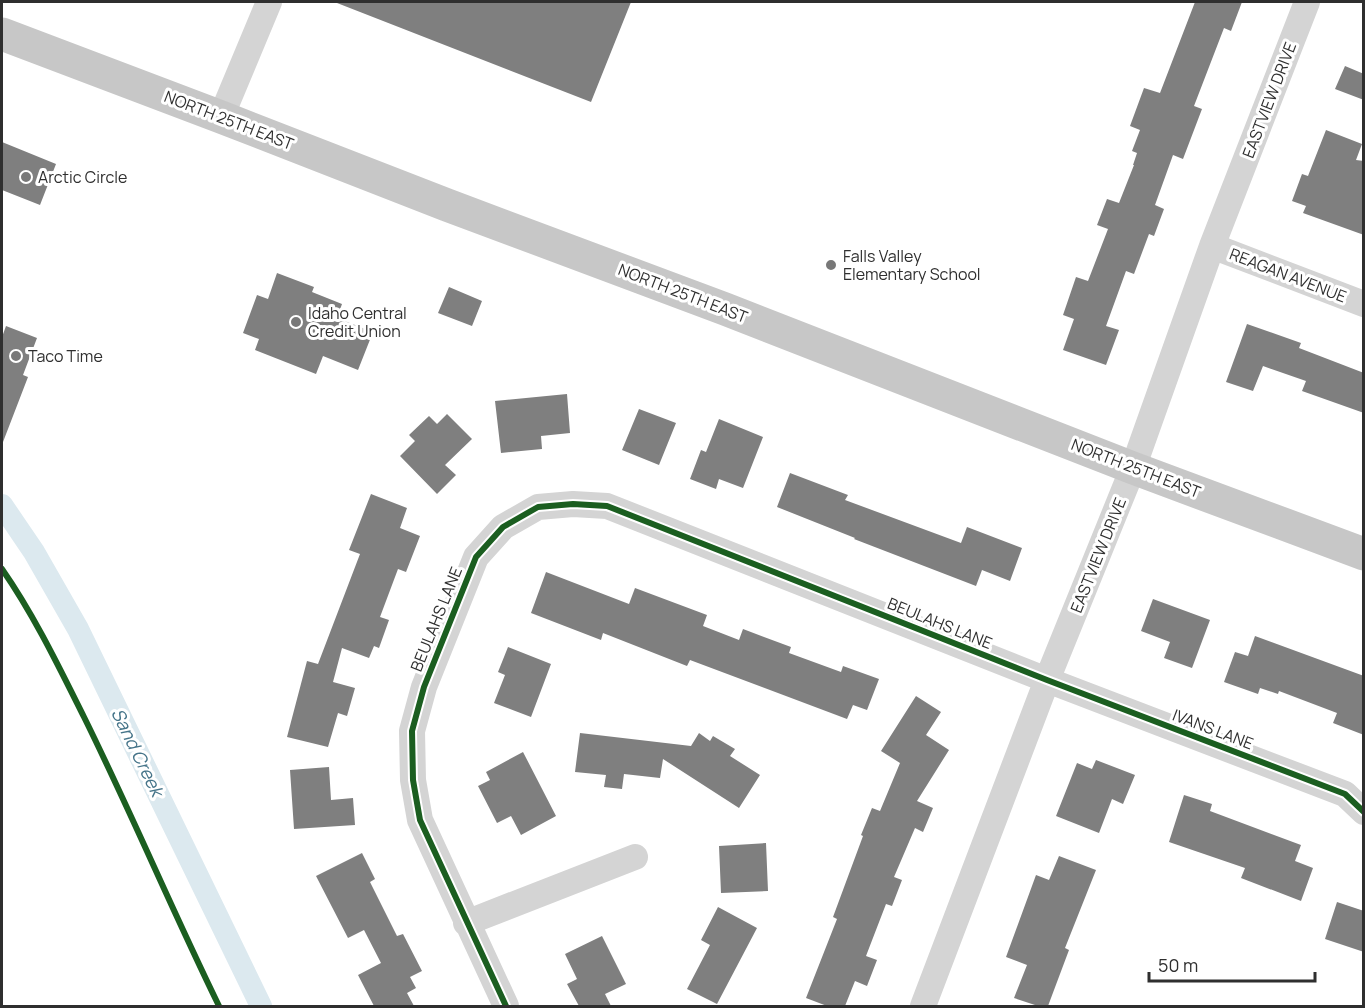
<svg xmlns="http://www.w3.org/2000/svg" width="1365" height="1008" font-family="Manrope,sans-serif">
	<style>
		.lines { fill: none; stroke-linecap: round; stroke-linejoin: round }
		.canal { stroke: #dce9ef; stroke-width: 22 }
		.building { fill: #7f7f7f }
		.minor { stroke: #d4d4d4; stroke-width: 26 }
		.major { stroke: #c7c7c7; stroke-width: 33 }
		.cycleway-casing { stroke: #fff; stroke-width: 10 }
		.cycleway { stroke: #1b5e20; stroke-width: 6 }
		.poi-dot { fill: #787878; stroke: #fff; stroke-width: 2 }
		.labels { text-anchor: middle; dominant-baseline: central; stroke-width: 6; stroke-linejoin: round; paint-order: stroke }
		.street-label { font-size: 16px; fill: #2f2f2f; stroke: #fff }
		.poi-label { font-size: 16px; fill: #2f2f2f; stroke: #fff; text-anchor: start }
		.water-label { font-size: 18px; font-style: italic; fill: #457489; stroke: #fff }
	</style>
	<rect width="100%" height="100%" fill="#fff"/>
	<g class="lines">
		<path class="canal" d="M 2,505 L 34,552 L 78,629 L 261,1006"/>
	</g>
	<path class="building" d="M 338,2 L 631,2 L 591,102 L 337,3 Z
		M 1195,2 L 1242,2 L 1231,31 L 1224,28 L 1194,106 L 1202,109 L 1183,159 L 1173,155 L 1155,205 L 1164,209 L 1154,236 L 1149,234 L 1134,274 L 1126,271 L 1106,326 L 1119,330 L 1106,365 L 1063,350 L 1074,319 L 1063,315 L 1076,277 L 1088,281 L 1108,229 L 1097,225 L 1107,199 L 1119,203 L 1134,165 L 1133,165 L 1137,153 L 1132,151 L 1140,130 L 1130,126 L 1144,88 L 1160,93 Z
		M 1345,66 L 1364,74 L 1364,100 L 1335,89 Z
		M 1326,130 L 1362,144 L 1356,160 L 1364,161 L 1364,235 L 1303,213 L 1306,206 L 1292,201 L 1302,174 L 1308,176 Z
		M 2,142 L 56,164 L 40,205 L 2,190 Z
		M 277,273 L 314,287 L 312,292 L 342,304 L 337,318 L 373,332 L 358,370 L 323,356 L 316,374 L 255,350 L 259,339 L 243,333 L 257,295 L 268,299 Z
		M 449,287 L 482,301 L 472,326 L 438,313 Z
		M 1247,324 L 1301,343 L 1299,348 L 1364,373 L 1364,413 L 1302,391 L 1306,381 L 1263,366 L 1253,391 L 1226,382 Z
		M 6,326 L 37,338 L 23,375 L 28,377 L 3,442 L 2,442 L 2,337 Z
		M 567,394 L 570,433 L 541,436 L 542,449 L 501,453 L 495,401 Z
		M 639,409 L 676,423 L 659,465 L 622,450 Z
		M 447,414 L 472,439 L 445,465 L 456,475 L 437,494 L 400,456 L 415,441 L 409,435 L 429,416 L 437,424 Z
		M 719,419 L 763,437 L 743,488 L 719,479 L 716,489 L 690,479 L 701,450 L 706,452 Z
		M 790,473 L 848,495 L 845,500 L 961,543 L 967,527 L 1022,548 L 1010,581 L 982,570 L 976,586 L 854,539 L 855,538 L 777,507 Z
		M 371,494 L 407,508 L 400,528 L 420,536 L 406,572 L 398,569 L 380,617 L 389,620 L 379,648 L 374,646 L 369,658 L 342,648 L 333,682 L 355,688 L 347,716 L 338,713 L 328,747 L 287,737 L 307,661 L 318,664 L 360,554 L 349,550 Z
		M 546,572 L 629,604 L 635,588 L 707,615 L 703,626 L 739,640 L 743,629 L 791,647 L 789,653 L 841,672 L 843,666 L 879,679 L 867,710 L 853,705 L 847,719 L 690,660 L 687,666 L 603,633 L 601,640 L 531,613 Z
		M 1153,599 L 1210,620 L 1192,668 L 1164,658 L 1170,642 L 1141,631 Z
		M 1255,636 L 1364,676 L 1364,735 L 1333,723 L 1337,713 L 1279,691 L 1278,694 L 1260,688 L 1258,694 L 1224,682 L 1235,652 L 1248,656 Z
		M 508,647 L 551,664 L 531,717 L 494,703 L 505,675 L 498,672 Z
		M 916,696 L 941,712 L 926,735 L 949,750 L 917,801 L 933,808 L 923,832 L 915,828 L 894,877 L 902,880 L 892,906 L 886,904 L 866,956 L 877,960 L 867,986 L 855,981 L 845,1006 L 827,1006 L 806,998 L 837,919 L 833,917 L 863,836 L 861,835 L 872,808 L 880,811 L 900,763 L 881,751 Z
		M 580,733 L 691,746 L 699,733 L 710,741 L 713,736 L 735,749 L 730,756 L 760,775 L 739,808 L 663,759 L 660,778 L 624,774 L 622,789 L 604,787 L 606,775 L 575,772 Z
		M 523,752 L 556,816 L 521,835 L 511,816 L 497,823 L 478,786 L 490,780 L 486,772 Z
		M 1096,760 L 1135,775 L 1123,804 L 1112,799 L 1099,833 L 1056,816 L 1077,763 L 1092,769 Z
		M 329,767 L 331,800 L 353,798 L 355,825 L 294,829 L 290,770 Z
		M 1184,795 L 1212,804 L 1210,811 L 1301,845 L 1295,861 L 1313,868 L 1301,901 L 1241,878 L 1245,868 L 1169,842 Z
		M 766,843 L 768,891 L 721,893 L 719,846 Z
		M 362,853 L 375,879 L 370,882 L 397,936 L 403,934 L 422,971 L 410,977 L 416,988 L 407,993 L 414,1006 L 374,1006 L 358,975 L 381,963 L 364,930 L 348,938 L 316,876 Z
		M 1059,856 L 1096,870 L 1065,948 L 1069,950 L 1048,1006 L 1038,1006 L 1014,998 L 1027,965 L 1006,957 L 1036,875 L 1049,880 Z
		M 1337,902 L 1364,911 L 1364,952 L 1325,939 Z
		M 718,907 L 757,928 L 717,1004 L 687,989 L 710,945 L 701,940 Z
		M 602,936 L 626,984 L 605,994 L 611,1006 L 579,1006 L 567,984 L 577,979 L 565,954 Z"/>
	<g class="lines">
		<path class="minor" d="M 221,117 L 269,2
			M 1212,246 L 1364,304
			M 466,923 L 635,857
			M 506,1006 L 420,820 L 413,780 L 412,731 L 424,687 L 476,557 L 503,527 L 538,507 L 573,504 L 607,506 L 1047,680 L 1345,794 L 1364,812
			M 923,1006 L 1047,680 L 1133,468 L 1212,246 L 1307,2"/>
		<path class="major" d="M 2,34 L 221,117 L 447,205 L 725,309 L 1133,468 L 1364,554"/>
		<defs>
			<path id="cycleway" d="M 2,569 C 34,615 59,667 84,717 C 131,812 172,910 219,1006
				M 506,1006 L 420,820 L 413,780 L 412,731 L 424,687 L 476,557 L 503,527 L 538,507 L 573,504 L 607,506 L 1047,680 L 1345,794 L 1364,812"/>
		</defs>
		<use href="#cycleway" class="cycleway-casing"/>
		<use href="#cycleway" class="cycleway"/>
	</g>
	<g class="poi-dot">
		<circle cx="26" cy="177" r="6"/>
		<circle cx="831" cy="265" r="6"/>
		<circle cx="296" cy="322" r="6"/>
		<circle cx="16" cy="356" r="6"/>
	</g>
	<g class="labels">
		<g class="street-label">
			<text transform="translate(1269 100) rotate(-69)">EASTVIEW DRIVE</text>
			<text transform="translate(229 120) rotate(21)">NORTH 25TH EAST</text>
			<text transform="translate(1288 275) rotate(21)">REAGAN AVENUE</text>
			<text transform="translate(683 293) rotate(21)">NORTH 25TH EAST</text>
			<text transform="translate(1136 468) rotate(21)">NORTH 25TH EAST</text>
			<text transform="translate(1098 555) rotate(-68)">EASTVIEW DRIVE</text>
			<text transform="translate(436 619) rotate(-68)">BEULAHS LANE</text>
			<text transform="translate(940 623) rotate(22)">BEULAHS LANE</text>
			<text transform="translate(1213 729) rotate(21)">IVANS LANE</text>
		</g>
		<g class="poi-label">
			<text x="38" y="177">Arctic Circle</text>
			<text x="843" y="256">Falls Valley<tspan x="843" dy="18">Elementary School</tspan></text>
			<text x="308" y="313">Idaho Central<tspan x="308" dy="18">Credit Union</tspan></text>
			<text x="28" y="356">Taco Time</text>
		</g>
		<g class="water-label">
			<text transform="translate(138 752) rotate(64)">Sand Creek</text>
		</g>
	</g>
	<rect width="1365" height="1008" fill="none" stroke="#2f2f2f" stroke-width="6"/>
	<path d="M1149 972v9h166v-9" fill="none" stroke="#2f2f2f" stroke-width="3"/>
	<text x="1158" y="972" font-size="18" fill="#2f2f2f" stroke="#ffffff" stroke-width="4.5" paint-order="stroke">50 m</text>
</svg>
